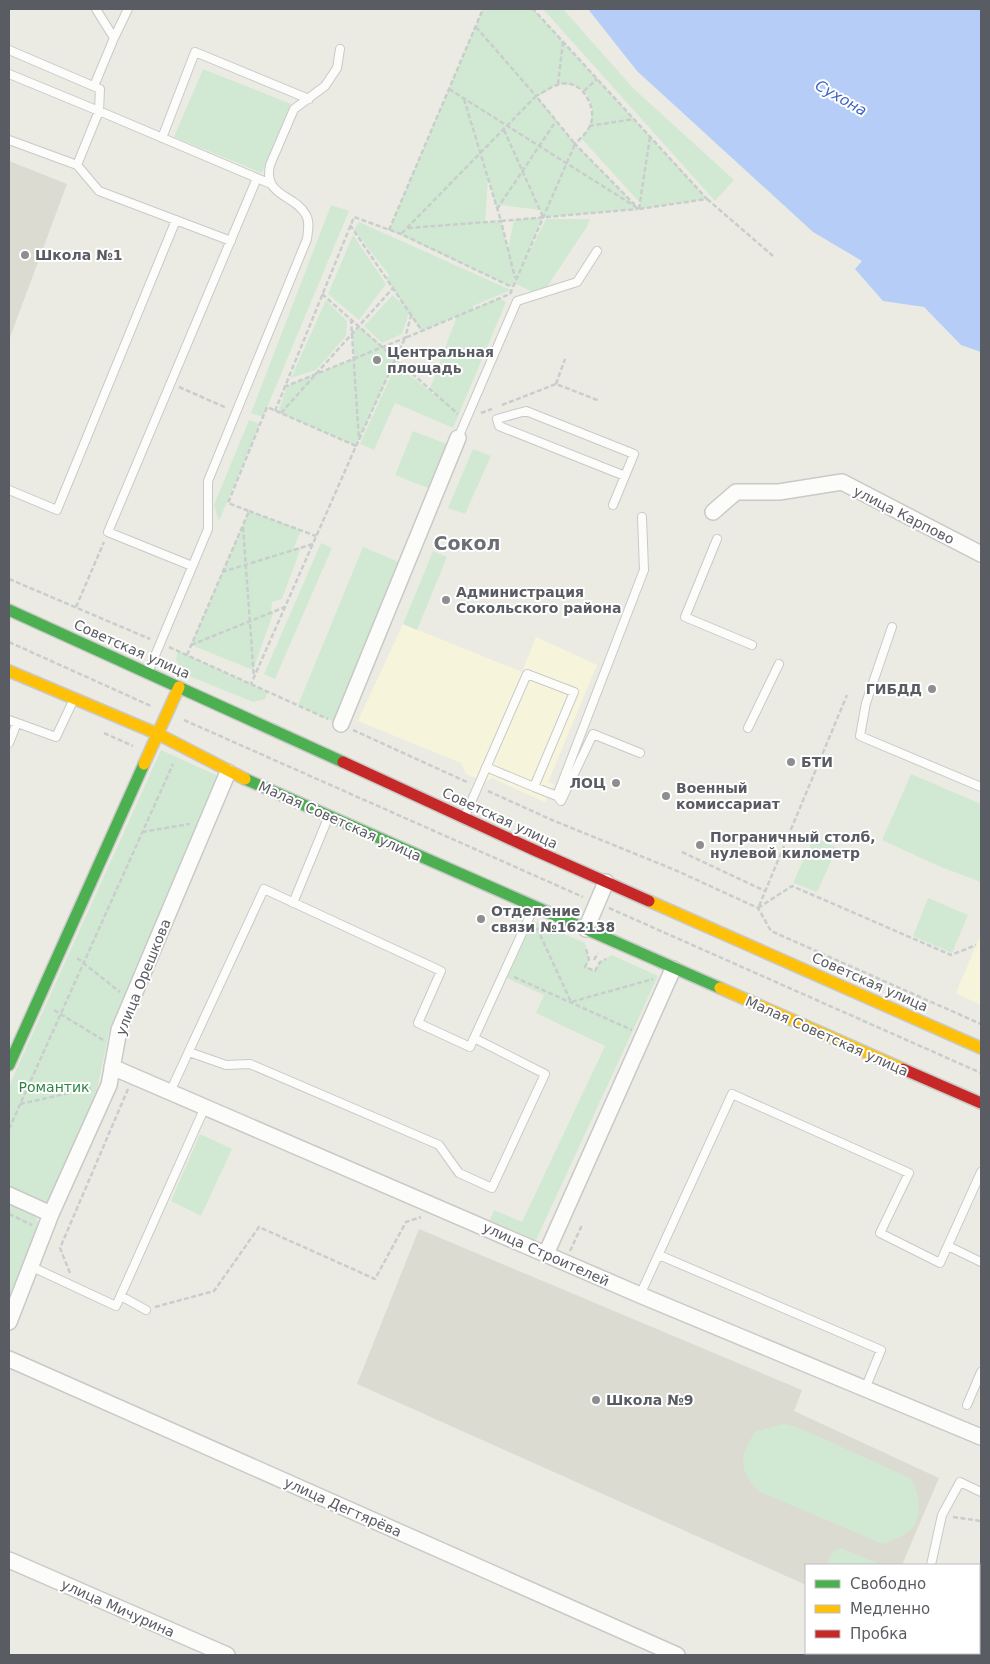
<svg xmlns="http://www.w3.org/2000/svg" width="990" height="1664" font-family="'DejaVu Sans',sans-serif">
	<style>
		.commercial { fill: #f6f5dc }
		.education { fill: #dcdbd2 }
		.green { fill: #d1e9d3; fill-rule: evenodd }
		.water { fill: #b6cef7 }
		.lines { fill: none; stroke-linecap: round; stroke-linejoin: round }
		.lane-casing { stroke: #c9c9c8; stroke-width: 10 }
		.street-casing { stroke: #c9c9c8; stroke-width: 18 }
		.fast-casing { stroke: #c9c9c9; stroke-width: 14 }
		.slow-casing { stroke: #c9c9c9; stroke-width: 14 }
		.jam-casing { stroke: #c9c9c9; stroke-width: 14 }
		.path { stroke: #c9cecd; stroke-width: 2.5; stroke-dasharray: 5 2.5; stroke-linecap: butt }
		.lane { stroke: #fcfcfb; stroke-width: 8 }
		.street { stroke: #fcfcfb; stroke-width: 15 }
		.fast { stroke: #4caf50; stroke-width: 11 }
		.slow { stroke: #ffc107; stroke-width: 11 }
		.jam { stroke: #c62828; stroke-width: 11 }
		.poi-dot { fill: #8d8e90; stroke: #fff; stroke-width: 2 }
		.labels { text-anchor: middle; dominant-baseline: central; stroke-width: 4; stroke-linejoin: round; paint-order: stroke }
		.poi-label { font-size: 14px; font-weight: bold; fill: #5a5c63; stroke: #fff; text-anchor: start }
		.street-label { font-size: 14px; fill: #5a5c63; stroke: #fff }
		.park-label { font-size: 14px; fill: #2f8545; stroke: #fff }
		.water-label { font-size: 15px; font-style: italic; fill: #3b63c9; stroke: #fff }
		.district-label { font-size: 19px; font-weight: bold; fill: #6b6e75; stroke: #fff }
	</style>
	<rect width="100%" height="100%" fill="#ebebe4"/>
	<path class="commercial" d="M 403,624 L 522,672 L 536,637 L 597,665 L 548,782 L 554,784 L 545,802 L 492,778 L 485,782 L 466,774 L 461,763 L 358,721 Z
		M 981,934 L 981,1005 L 956,993 Z"/>
	<path class="education" d="M 9,161 L 67,184 L 9,340 Z
		M 419,1229 L 802,1390 L 794,1411 L 939,1478 L 902,1565 L 806,1565 L 806,1585 L 357,1384 Z"/>
	<path class="green" d="M 483,9 L 533,9 L 707,199 L 639,209 L 543,217 L 521,269 L 546,219 L 590,219 L 586,228 L 541,296 L 514,283 L 512,287 L 389,230 ZM 558,84 C 567,85 577,85 584,91 C 597,103 593,126 581,138 L 640,203 L 639,209 L 575,144 L 537,97 ZM 488,179 L 497,209 L 500,205 L 540,210 L 543,217 L 514,220 L 508,249 L 501,221 L 485,222 Z
		M 543,9 L 563,9 L 633,88 L 734,180 L 715,201 Z
		M 203,69 L 291,104 L 262,173 L 174,137 Z
		M 331,205 L 349,211 L 263,417 L 251,413 Z
		M 359,222 L 511,290 L 473,306 L 473,309 L 499,298 L 506,302 L 453,428 L 395,403 L 374,450 L 360,444 L 396,364 L 446,404 L 430,389 L 457,316 L 422,331 L 409,313 L 402,334 L 382,343 L 364,326 L 393,295 L 406,308 L 386,278 L 389,275 L 354,230 Z
		M 353,235 L 386,284 L 359,320 L 328,294 Z
		M 326,300 L 347,321 L 346,336 L 316,370 L 291,378 Z
		M 359,326 L 396,359 L 356,446 L 278,412 L 287,386 L 359,357 L 354,359 L 352,334 Z
		M 249,420 L 260,424 L 219,521 L 214,505 Z
		M 413,431 L 447,444 L 428,488 L 395,475 Z
		M 473,449 L 491,456 L 465,514 L 448,508 Z
		M 249,511 L 301,530 L 293,550 L 301,547 L 282,599 L 272,602 L 271,612 L 274,611 L 253,670 L 191,645 Z
		M 321,543 L 332,548 L 275,679 L 264,674 Z
		M 363,547 L 399,562 L 334,722 L 298,705 Z
		M 433,551 L 447,557 L 417,630 L 403,624 Z
		M 178,651 L 268,692 L 265,699 L 253,702 L 184,674 L 176,660 Z
		M 161,750 L 218,776 L 109,1032 L 95,1099 L 49,1201 L 39,1203 L 9,1190 L 9,1086 Z
		M 911,774 L 981,804 L 981,882 L 941,867 L 882,840 Z
		M 814,837 L 837,848 L 817,892 L 793,883 Z
		M 928,898 L 968,915 L 952,953 L 913,936 Z
		M 529,919 L 585,943 L 589,959 L 586,967 L 595,971 L 600,962 L 612,955 L 658,976 L 536,1240 L 490,1220 L 494,1210 L 522,1222 L 605,1046 L 536,1013 L 544,995 L 502,976 Z
		M 200,1134 L 232,1149 L 201,1216 L 171,1201 Z
		M 9,1204 L 36,1217 L 40,1229 L 9,1300 Z
		M 783,1424 L 797,1427 L 910,1478 C 919,1491 924,1517 911,1529 C 903,1537 893,1540 883,1544 L 760,1492 C 738,1470 739,1458 755,1432 Z
		M 841,1548 L 881,1565 L 827,1565 L 833,1551 Z"/>
	<path class="water" d="M 588,9 L 979,9 L 981,11 L 981,352 L 961,345 L 924,307 L 883,301 L 855,269 L 862,261 L 813,232 L 637,71 Z"/>
	<g class="lines">
		<defs>
			<path id="lane" d="M 114,38 L 128,9
				M 9,50 L 100,89 L 99,111 L 9,74
				M 94,86 L 114,38 L 96,9
				M 162,138 L 195,52 L 309,99
				M 9,140 L 77,165 L 99,111 L 271,184
				M 77,165 L 99,191 L 231,241
				M 458,438 L 517,301 L 577,282 L 597,251
				M 9,490 L 57,510 L 176,220
				M 613,505 L 634,454 L 526,411 L 497,419 L 499,426 L 625,476
				M 717,539 L 685,617 L 752,645
				M 192,566 L 108,532 L 257,178
				M 892,627 L 866,703 L 860,736 L 981,787
				M 149,670 L 208,529 L 208,481 L 307,239 C 308,231 310,222 306,215 C 295,194 263,197 270,165 L 294,109 L 325,86 L 337,68 L 340,49
				M 9,720 L 56,737 L 73,701
				M 748,728 L 779,664
				M 9,743 L 17,723
				M 534,787 L 557,796 L 561,801 L 593,734 L 640,753
				M 557,796 L 644,570 L 642,517
				M 465,816 L 527,674 L 574,692 L 534,787 L 486,767
				M 293,903 L 328,818
				M 189,1052 L 226,1065 L 250,1064 L 439,1145 L 459,1173 L 492,1188 L 545,1074 L 474,1038
				M 170,1092 L 264,889 L 441,971 L 418,1023 L 470,1047 L 533,909
				M 948,1246 L 981,1262
				M 659,1255 L 881,1350 L 865,1389
				M 30,1266 L 116,1306 L 205,1107
				M 640,1295 L 732,1094 L 909,1173 L 880,1233 L 940,1263 L 981,1172
				M 121,1296 L 146,1310
				M 967,1405 L 981,1372
				M 931,1565 L 942,1515 L 960,1482 L 981,1492
				M 979,1636 L 981,1637"/>
			<path id="street" d="M 713,512 L 736,492 L 779,492 L 842,482 L 981,554
				M 341,724 L 458,438
				M 586,929 L 606,882
				M 112,1067 L 640,1295 L 981,1437
				M 9,1195 L 51,1214
				M 546,1254 L 673,969
				M 9,1322 L 51,1214 L 109,1085 L 119,1030 L 228,772
				M 9,1359 L 677,1655
				M 9,1560 L 227,1655"/>
			<path id="fast" d="M 9,610 L 343,762
				M 245,779 L 720,988
				M 9,1065 L 144,764"/>
			<path id="slow" d="M 9,671 L 158,734 L 245,779
				M 144,764 L 179,687
				M 649,901 L 981,1048
				M 720,988 L 903,1069"/>
			<path id="jam" d="M 343,762 L 534,850 L 649,901
				M 903,1069 L 981,1103"/>
		</defs>
		<use href="#lane" class="lane-casing"/>
		<use href="#street" class="street-casing"/>
		<use href="#fast" class="fast-casing"/>
		<use href="#slow" class="slow-casing"/>
		<use href="#jam" class="jam-casing"/>
		<path class="path" d="M 476,27 L 536,96 C 543,93 550,87 557,85 C 578,77 594,100 592,119 C 591,129 582,137 575,144 L 635,205
			M 558,84 L 563,42
			M 449,89 L 639,209 L 707,199 L 533,9
			M 584,91 L 597,79
			M 464,99 L 501,221 L 638,209
			M 589,126 L 634,119
			M 504,130 L 543,217
			M 707,199 L 773,256
			M 497,209 L 556,121
			M 639,209 L 650,137
			M 350,225 L 422,331
			M 408,228 L 501,221 L 515,278
			M 389,230 L 483,9
			M 322,294 L 458,414
			M 351,319 L 359,440
			M 556,384 L 565,359
			M 179,387 L 227,408
			M 284,387 L 405,338 L 411,316
			M 502,405 L 556,384 L 600,401
			M 275,411 L 354,217 L 401,234 L 512,287
			M 281,413 L 393,288
			M 481,413 L 492,409
			M 356,446 L 405,338 L 510,294 L 575,144 L 536,96 L 401,234
			M 249,511 L 316,536
			M 243,527 L 254,678
			M 222,572 L 313,544
			M 9,579 L 150,639
			M 76,607 L 104,542
			M 9,642 L 151,706
			M 191,645 L 285,607
			M 169,647 L 328,719
			M 187,655 L 249,511 L 228,503 L 267,407 L 356,446 L 251,684
			M 184,720 L 583,897
			M 353,730 L 469,783
			M 104,733 L 133,746
			M 488,791 L 552,820 L 675,870 L 758,908 L 771,931 L 981,1024
			M 142,832 L 190,824
			M 682,852 L 765,891
			M 759,906 L 847,695
			M 609,908 L 981,1073
			M 758,908 L 792,886 L 951,955 L 976,945
			M 537,928 L 571,1002 L 653,979
			M 586,949 L 589,959 L 585,967 L 595,971 L 600,962 L 606,959
			M 77,958 L 120,992
			M 594,960 L 598,953
			M 514,977 L 632,1030
			M 54,1010 L 103,1040
			M 20,1104 L 92,1088
			M 9,1129 L 173,764
			M 9,1214 L 32,1225
			M 570,1251 L 582,1225
			M 70,1273 L 60,1248 L 128,1089
			M 155,1307 L 214,1291 L 259,1227 L 375,1279 L 406,1222 L 421,1217
			M 953,1517 L 981,1521"/>
		<use href="#lane" class="lane"/>
		<use href="#street" class="street"/>
		<use href="#fast" class="fast"/>
		<use href="#slow" class="slow"/>
		<use href="#jam" class="jam"/>
	</g>
	<g class="poi-dot">
		<circle cx="25" cy="255" r="5"/>
		<circle cx="377" cy="360" r="5"/>
		<circle cx="446" cy="600" r="5"/>
		<circle cx="932" cy="689" r="5"/>
		<circle cx="791" cy="762" r="5"/>
		<circle cx="616" cy="783" r="5"/>
		<circle cx="666" cy="796" r="5"/>
		<circle cx="700" cy="845" r="5"/>
		<circle cx="481" cy="919" r="5"/>
		<circle cx="596" cy="1400" r="5"/>
	</g>
	<g class="labels">
		<g class="poi-label">
			<text x="35" y="255">Школа №1</text>
			<text x="387" y="352">Центральная<tspan x="387" dy="16">площадь</tspan></text>
			<text x="456" y="592">Администрация<tspan x="456" dy="16">Сокольского района</tspan></text>
			<text x="922" y="689" text-anchor="end">ГИБДД</text>
			<text x="801" y="762">БТИ</text>
			<text x="606" y="783" text-anchor="end">ЛОЦ</text>
			<text x="676" y="788">Военный<tspan x="676" dy="16">комиссариат</tspan></text>
			<text x="710" y="837">Пограничный столб,<tspan x="710" dy="16">нулевой километр</tspan></text>
			<text x="491" y="911">Отделение<tspan x="491" dy="16">связи №162138</tspan></text>
			<text x="606" y="1400">Школа №9</text>
		</g>
		<g class="street-label">
			<text transform="translate(904 515) rotate(27)">улица Карпово</text>
			<text transform="translate(132 649) rotate(24)">Советская улица</text>
			<text transform="translate(500 818) rotate(25)">Советская улица</text>
			<text transform="translate(340 821) rotate(24)">Малая Советская улица</text>
			<text transform="translate(143 977) rotate(-68)">улица Орешкова</text>
			<text transform="translate(870 982) rotate(24)">Советская улица</text>
			<text transform="translate(827 1036) rotate(24)">Малая Советская улица</text>
			<text transform="translate(546 1254) rotate(24)">улица Строителей</text>
			<text transform="translate(343 1507) rotate(24)">улица Дегтярёва</text>
			<text transform="translate(118 1608) rotate(24)">улица Мичурина</text>
		</g>
		<g class="park-label">
			<text x="54" y="1087">Романтик</text>
		</g>
		<g class="water-label">
			<text transform="translate(841 98) rotate(30)">Сухона</text>
		</g>
		<g class="district-label">
			<text x="467" y="543">Сокол</text>
		</g>
	</g>
	<rect width="990" height="1664" fill="none" stroke="#5a5c63" stroke-width="20"/>
	<rect x="805" y="1564" width="175" height="90" fill="#ffffff" stroke="#bdbec1"/>
	<rect x="815" y="1580" width="25" height="8" fill="#4caf50" stroke="#bdbec1"/>
	<text x="850" y="1589" font-size="15" fill="#5a5c63">Свободно</text>
	<rect x="815" y="1605" width="25" height="8" fill="#ffc107" stroke="#bdbec1"/>
	<text x="850" y="1614" font-size="15" fill="#5a5c63">Медленно</text>
	<rect x="815" y="1630" width="25" height="8" fill="#c62828" stroke="#bdbec1"/>
	<text x="850" y="1639" font-size="15" fill="#5a5c63">Пробка</text>
</svg>
